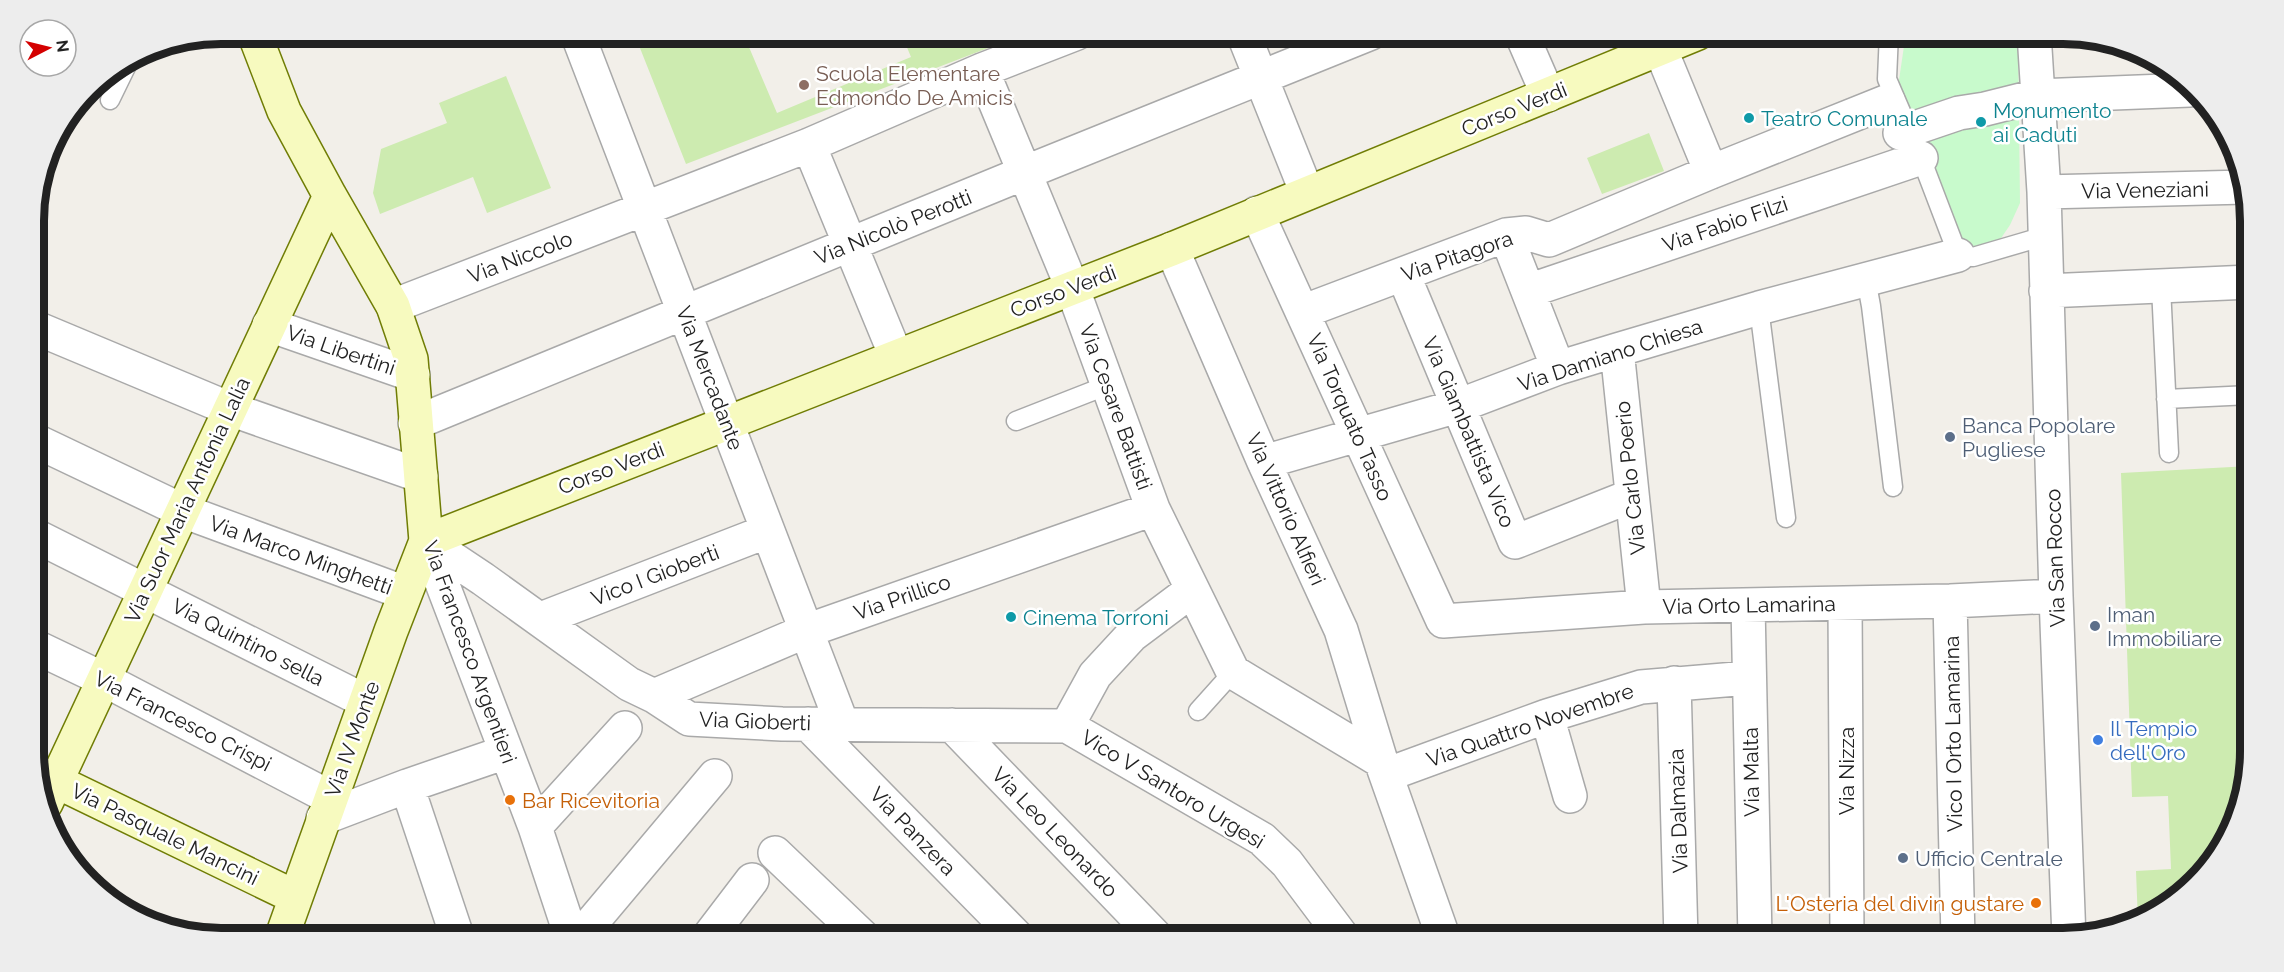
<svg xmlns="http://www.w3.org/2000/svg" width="2284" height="972" font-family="Raleway,sans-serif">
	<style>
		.grass { fill: #cdebb0 }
		.park { fill: #c8facc }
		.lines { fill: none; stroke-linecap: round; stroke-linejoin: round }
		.lane-casing { stroke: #a9a9a9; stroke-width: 21 }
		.street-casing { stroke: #a9a9a9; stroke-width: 36 }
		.secondary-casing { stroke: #707d05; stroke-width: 36 }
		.lane { stroke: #fff; stroke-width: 18 }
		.street { stroke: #fff; stroke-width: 33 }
		.secondary { stroke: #f7fabf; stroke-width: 33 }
		.education-dot { fill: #8d6e63; stroke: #fff; stroke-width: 2 }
		.culture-dot { fill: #0f9aa8; stroke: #fff; stroke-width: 2 }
		.service-dot { fill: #5c6f8a; stroke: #fff; stroke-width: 2 }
		.shop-dot { fill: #3f7fe0; stroke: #fff; stroke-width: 2 }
		.food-dot { fill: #e8710a; stroke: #fff; stroke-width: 2 }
		.labels { text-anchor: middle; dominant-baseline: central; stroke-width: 5; stroke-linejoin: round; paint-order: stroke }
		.education-label { font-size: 21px; fill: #785e54; stroke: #fff; text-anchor: start }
		.street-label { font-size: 21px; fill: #222; stroke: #fff }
		.culture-label { font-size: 21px; fill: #0d838f; stroke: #fff; text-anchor: start }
		.service-label { font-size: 21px; fill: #4e5e75; stroke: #fff; text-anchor: start }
		.shop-label { font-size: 21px; fill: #366cbe; stroke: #fff; text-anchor: start }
		.food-label { font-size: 21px; fill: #c56008; stroke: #fff; text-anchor: start }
		.rim { fill: none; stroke: #222; stroke-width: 8 }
	</style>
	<rect width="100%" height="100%" fill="#f2efe9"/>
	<path class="grass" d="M 634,33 L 743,33 L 777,113 L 911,57 L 901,33 L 1027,33 L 686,164 Z
		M 506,76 L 551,188 L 487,213 L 473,177 L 380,214 L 373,193 L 381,149 L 447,123 L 439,103 Z
		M 1649,133 L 1664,171 L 1602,194 L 1587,158 Z
		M 2250,466 L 2251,752 L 2237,823 L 2177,900 L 2138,922 L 2136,871 L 2171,869 L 2168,796 L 2132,797 L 2121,473 Z"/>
	<path class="park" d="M 1915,33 L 2018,33 L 2020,203 L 2010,225 L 1997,244 L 1976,249 L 1958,238 L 1898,87 L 1904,46 Z"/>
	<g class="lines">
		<defs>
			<path id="lane" d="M 1889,33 L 1887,79 L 1921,158 L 1958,255 L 1973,257 L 2031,240 L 2044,244
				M 110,100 L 130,59
				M 1866,279 L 1871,306 L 1893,487
				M 2161,287 L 2169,453
				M 1759,308 L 1786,518
				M 2166,399 L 2250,395
				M 1016,421 L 1108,385
				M 1198,711 L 1233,672"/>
			<path id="street" d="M 577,33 L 842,724
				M 1243,33 L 1307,193
				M 1521,33 L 1548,95
				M 2034,33 L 2044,192 L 2056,596 L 2069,939
				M 1660,48 L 1711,172
				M 982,70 L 1072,287 L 1153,509 L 1233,672 L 1381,761
				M 1900,133 L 1959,113 L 1985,109 L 2037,96 L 2190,90
				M 809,145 L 896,356
				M 2044,192 L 2246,187
				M 1257,213 L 1443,621 L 1644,607 L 1950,601 L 2056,596
				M 1506,235 L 1558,368
				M 1172,249 L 1264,462 L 1341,630 L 1381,761 L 1444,939
				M 1403,274 L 1515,542 L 1631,496
				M 1528,291 L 1921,158
				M 2046,291 L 2250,282
				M 393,306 L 809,145 L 982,70 L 1077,33
				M 1302,312 L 1506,235 L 1526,233 L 1549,240 L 1711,172 L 1888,101
				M 269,325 L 413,375
				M 34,327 L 230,409 L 421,476
				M 1617,350 L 1644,607
				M 415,423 L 1024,173 L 1371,33
				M 34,440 L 183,511 L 405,593
				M 1264,462 L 1458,406 L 1558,368 L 1617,350 L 1759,308 L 1958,255
				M 34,535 L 365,701
				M 426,541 L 483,579 L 629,684 L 654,696 L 689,719 L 782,724 L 1067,726 L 1262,839 L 1287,863 L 1344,939
				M 426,541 L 535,827 L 572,939
				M 1950,601 L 1958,939
				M 1845,603 L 1847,939
				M 1748,605 L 1755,939
				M 541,619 L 768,531
				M 34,646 L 103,679 L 331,798
				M 1674,683 L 1681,939
				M 654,696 L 806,631 L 1153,509
				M 1547,716 L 1570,796
				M 808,724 L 1019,939
				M 952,725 L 1158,939
				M 1067,726 L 1095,675 L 1132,635 L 1192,590
				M 1386,775 L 1547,716 L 1641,687 L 1748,678
				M 407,786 L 458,939
				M 323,818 L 407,786 L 506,752
				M 535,827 L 625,728
				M 775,853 L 865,939
				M 578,939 L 715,776
				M 707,939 L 752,880"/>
			<path id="secondary" d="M 254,33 L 284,111 L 330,196 L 393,306 L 411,359 L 426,541 L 391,631 L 281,939
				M 426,541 L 1172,249 L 1698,33
				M 35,771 L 295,897
				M 46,803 L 330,196"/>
		</defs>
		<use href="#lane" class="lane-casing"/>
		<use href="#street" class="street-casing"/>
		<use href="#secondary" class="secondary-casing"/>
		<use href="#lane" class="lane"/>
		<use href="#street" class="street"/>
		<use href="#secondary" class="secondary"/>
	</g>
	<circle class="education-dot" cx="804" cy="85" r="6"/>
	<g class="culture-dot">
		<circle cx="1749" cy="118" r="6"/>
		<circle cx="1981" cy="122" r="6"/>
		<circle cx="1011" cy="617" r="6"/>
	</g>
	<g class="service-dot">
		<circle cx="1950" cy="437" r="6"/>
		<circle cx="2095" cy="626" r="6"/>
		<circle cx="1903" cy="858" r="6"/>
	</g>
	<circle class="shop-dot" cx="2098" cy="740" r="6"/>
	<g class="food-dot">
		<circle cx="510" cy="800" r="6"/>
		<circle cx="2036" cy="903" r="6"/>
	</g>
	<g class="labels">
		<g class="education-label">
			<text x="816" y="73">Scuola Elementare<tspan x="816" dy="24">Edmondo De Amicis</tspan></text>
		</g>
		<g class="street-label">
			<text transform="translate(1514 109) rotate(-22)">Corso Verdi</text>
			<text transform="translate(2145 190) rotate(-1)">Via Veneziani</text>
			<text transform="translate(1725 224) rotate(-19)">Via Fabio Filzi</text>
			<text transform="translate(893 227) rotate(-22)">Via Nicolò Perotti</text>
			<text transform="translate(1457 256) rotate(-19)">Via Pitagora</text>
			<text transform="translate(520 257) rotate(-21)">Via Niccolo</text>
			<text transform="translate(1063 291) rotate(-21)">Corso Verdi</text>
			<text transform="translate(341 350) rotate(19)">Via Libertini</text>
			<text transform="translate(1610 355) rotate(-18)">Via Damiano Chiesa</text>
			<text transform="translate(710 378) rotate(69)">Via Mercadante</text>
			<text transform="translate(1116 407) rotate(70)">Via Cesare Battisti</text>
			<text transform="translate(1350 417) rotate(66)">Via Torquato Tasso</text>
			<text transform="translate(1469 432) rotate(67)">Via Giambattista Vico</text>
			<text transform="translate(611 468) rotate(-21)">Corso Verdi</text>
			<text transform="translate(1630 478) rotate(-96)">Via Carlo Poerio</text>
			<text transform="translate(187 500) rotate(-65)">Via Suor Maria Antonia Lalia</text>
			<text transform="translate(1286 509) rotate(66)">Via Vittorio Alfieri</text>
			<text transform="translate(301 555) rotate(20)">Via Marco Minghetti</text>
			<text transform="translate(2055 558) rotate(-92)">Via San Rocco</text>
			<text transform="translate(655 575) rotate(-21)">Vico I Gioberti</text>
			<text transform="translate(902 597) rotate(-19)">Via Prillico</text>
			<text transform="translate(1749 605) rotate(-1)">Via Orto Lamarina</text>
			<text transform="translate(248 642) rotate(27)">Via Quintino sella</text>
			<text transform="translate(470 652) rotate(70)">Via Francesco Argentieri</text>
			<text transform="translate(183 721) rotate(27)">Via Francesco Crispi</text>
			<text transform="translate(755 721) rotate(2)">Via Gioberti</text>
			<text transform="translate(1530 725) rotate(-19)">Via Quattro Novembre</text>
			<text transform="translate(1953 734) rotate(-91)">Vico I Orto Lamarina</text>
			<text transform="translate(352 739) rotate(-70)">Via IV Monte</text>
			<text transform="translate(1846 771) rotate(-90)">Via Nizza</text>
			<text transform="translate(1751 772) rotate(-91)">Via Malta</text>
			<text transform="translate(1173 789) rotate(31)">Vico V Santoro Urgesi</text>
			<text transform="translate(1678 811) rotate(-92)">Via Dalmazia</text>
			<text transform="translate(913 831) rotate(46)">Via Panzera</text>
			<text transform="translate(1055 832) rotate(46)">Via Leo Leonardo</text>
			<text transform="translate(165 834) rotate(26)">Via Pasquale Mancini</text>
		</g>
		<g class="culture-label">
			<text x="1993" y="110">Monumento<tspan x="1993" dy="24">ai Caduti</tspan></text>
			<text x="1761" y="118">Teatro Comunale</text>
			<text x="1023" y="617">Cinema Torroni</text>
		</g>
		<g class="service-label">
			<text x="1962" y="425">Banca Popolare<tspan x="1962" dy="24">Pugliese</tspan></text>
			<text x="2107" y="614">Iman<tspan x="2107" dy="24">Immobiliare</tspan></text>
			<text x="1915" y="858">Ufficio Centrale</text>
		</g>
		<g class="shop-label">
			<text x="2110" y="728">Il Tempio<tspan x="2110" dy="24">dell'Oro</tspan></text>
		</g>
		<g class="food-label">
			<text x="522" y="800">Bar Ricevitoria</text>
			<text x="2024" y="903" text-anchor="end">L'Osteria del divin gustare</text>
		</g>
	</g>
	<path d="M0 0H2284V972H0ZM221 44H2063A177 177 0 0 1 2240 221V751A177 177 0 0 1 2063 928H221A177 177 0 0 1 44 751V221A177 177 0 0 1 221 44Z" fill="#ededed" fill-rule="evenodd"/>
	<path class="rim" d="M221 44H2063A177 177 0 0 1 2240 221V751A177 177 0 0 1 2063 928H221A177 177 0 0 1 44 751V221A177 177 0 0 1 221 44Z"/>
	<g transform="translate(48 48) rotate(83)"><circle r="28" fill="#ffffff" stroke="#a7a7a7" stroke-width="1.5"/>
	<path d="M0-4.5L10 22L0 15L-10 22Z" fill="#d40000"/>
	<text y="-9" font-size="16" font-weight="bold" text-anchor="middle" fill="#222222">N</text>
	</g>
</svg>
